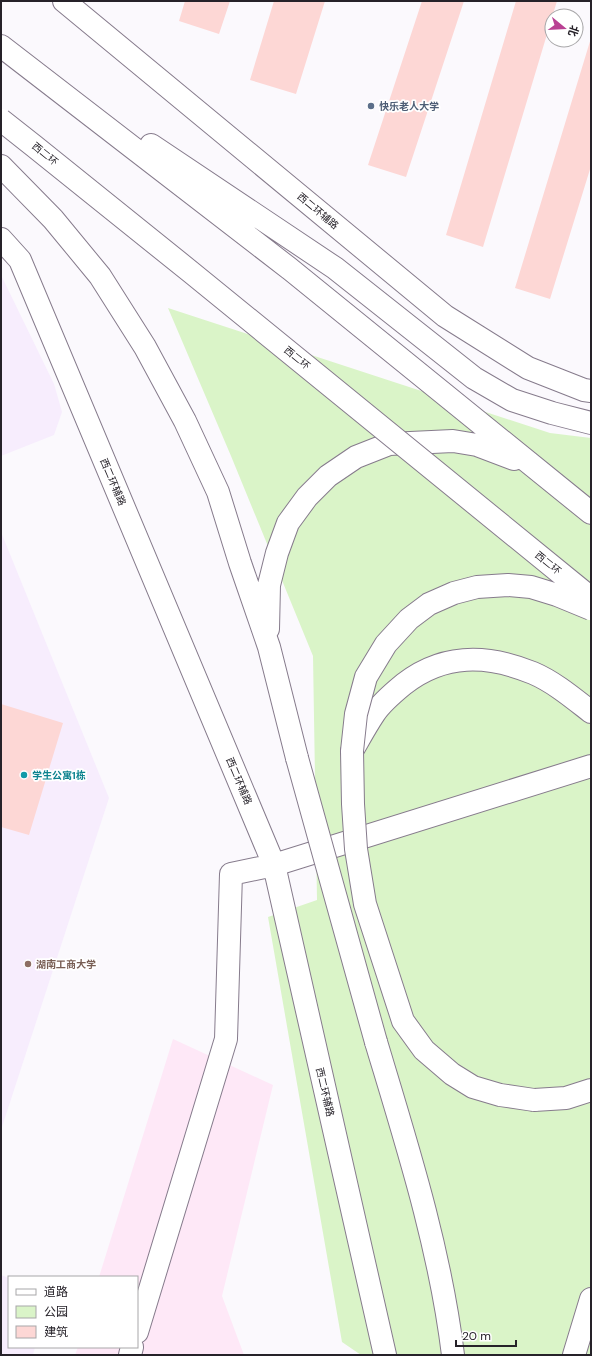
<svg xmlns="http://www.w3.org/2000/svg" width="592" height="1356" font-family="'DM Sans','Noto Sans SC',sans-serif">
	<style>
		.commercial { fill: #fee8f7 }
		.built { fill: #f7edfd }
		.green { fill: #daf4c8 }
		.building { fill: #fdd7d5 }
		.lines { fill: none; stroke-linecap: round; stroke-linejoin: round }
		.minor-casing { stroke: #867b8c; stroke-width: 24 }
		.highway-casing { stroke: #867b8c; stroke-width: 24 }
		.minor { stroke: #fff; stroke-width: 22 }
		.highway { stroke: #fff; stroke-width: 22 }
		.highway-bridge-casing { stroke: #867b8c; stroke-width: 24; stroke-linecap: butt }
		.highway-bridge { stroke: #fff; stroke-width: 22 }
		.service-dot { fill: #5c6f8a; stroke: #fff; stroke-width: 1.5 }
		.culture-dot { fill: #0f9aa8; stroke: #fff; stroke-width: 1.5 }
		.education-dot { fill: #8d6e63; stroke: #fff; stroke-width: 1.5 }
		.labels { text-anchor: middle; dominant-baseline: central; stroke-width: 3.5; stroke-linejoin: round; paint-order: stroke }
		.service-label { font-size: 10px; font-weight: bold; fill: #4e5e75; stroke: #fff; text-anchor: start }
		.street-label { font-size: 10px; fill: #262229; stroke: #fff }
		.culture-label { font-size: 10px; font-weight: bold; fill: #0d838f; stroke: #fff; text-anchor: start }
		.education-label { font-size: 10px; font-weight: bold; fill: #785e54; stroke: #fff; text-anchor: start }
	</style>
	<rect width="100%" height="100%" fill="#fbf9fd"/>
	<path class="commercial" d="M 173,1039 L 273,1085 L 222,1296 L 244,1355 L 75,1355 L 78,1347 L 137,1347 L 137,1277 L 99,1277 Z"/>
	<path class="built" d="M 1,275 L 54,384 L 62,412 L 54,435 L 1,456 Z
		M 1,532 L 109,798 L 1,1130 Z
		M 1,1275 L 9,1278 L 9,1347 L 35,1347 L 33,1355 L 1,1355 Z"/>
	<path class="green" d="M 168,308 L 550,433 L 591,438 L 591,1355 L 361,1355 L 342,1342 L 268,917 L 317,900 L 313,656 L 231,456 Z"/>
	<path class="building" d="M 185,1 L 230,1 L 219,34 L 179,21 Z
		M 274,1 L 325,1 L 296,94 L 250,80 Z
		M 422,1 L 464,1 L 406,177 L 368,165 Z
		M 516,1 L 557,1 L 483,247 L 446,235 Z
		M 591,38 L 591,166 L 550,299 L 515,288 Z
		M 1,704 L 63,723 L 29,835 L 1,827 Z"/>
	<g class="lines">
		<defs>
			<path id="minor" d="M 64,1 L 445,316 L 528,368 L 584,390 L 591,391
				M 1,239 L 20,260 L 274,865 L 385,1355
				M 137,1332 L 226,1039 L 231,874 L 274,865 L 591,766
				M 130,1355 L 132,1347"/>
			<path id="highway" d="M 1,46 L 290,269 L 591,513
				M 151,145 L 335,268 L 474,378 L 512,400 L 552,413 L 591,423
				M 1,166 L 53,219 L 100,276 L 145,347 L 185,421 L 218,492 L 240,563 L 269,647 L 297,758
				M 268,629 L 269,585 L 277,553 L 288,523 L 307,497 L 328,476 L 356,457 L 389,444 L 453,441 L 477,445 L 514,459
				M 352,751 C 359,739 366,726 374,714 C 381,703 393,693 404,684 C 444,653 487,654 533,673 C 554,682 573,698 591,712
				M 376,1042 C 407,1145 440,1248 453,1355
				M 534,1100 L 566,1098 L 591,1090
				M 574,1355 L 591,1299"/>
		</defs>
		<use href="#minor" class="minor-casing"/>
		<use href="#highway" class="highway-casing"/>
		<use href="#minor" class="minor"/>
		<use href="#highway" class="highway"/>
		<defs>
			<path id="highway-bridge" d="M 1,120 L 34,146 L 192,273 L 591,598
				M 297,758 L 376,1042
				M 534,1100 L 500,1095 L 473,1087 L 452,1074 L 424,1050 L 403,1021 L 365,904 L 356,849 L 353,804 L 352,751 L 356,714 L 366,677 L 386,644 L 409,619 L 429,604 L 454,593 L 477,587 L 508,585 L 531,587 L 557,595 L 591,609"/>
		</defs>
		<use href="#highway-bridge" class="highway-bridge-casing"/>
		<use href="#highway-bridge" class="highway-bridge"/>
	</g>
	<circle class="service-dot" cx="371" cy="106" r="4"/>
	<circle class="culture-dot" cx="24" cy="775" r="4"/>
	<circle class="education-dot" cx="28" cy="964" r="4"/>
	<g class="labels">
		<g class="service-label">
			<text x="379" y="106">快乐老人大学</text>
		</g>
		<g class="street-label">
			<text transform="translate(45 154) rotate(39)">西二环</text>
			<text transform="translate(318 211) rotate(40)">西二环辅路</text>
			<text transform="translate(297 358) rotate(39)">西二环</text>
			<text transform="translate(113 482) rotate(67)">西二环辅路</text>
			<text transform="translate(548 563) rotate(39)">西二环</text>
			<text transform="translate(239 781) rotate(67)">西二环辅路</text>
			<text transform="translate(325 1092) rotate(77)">西二环辅路</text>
		</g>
		<g class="culture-label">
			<text x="32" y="775">学生公寓1栋</text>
		</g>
		<g class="education-label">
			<text x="36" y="964">湖南工商大学</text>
		</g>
	</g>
	<rect width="592" height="1356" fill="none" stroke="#262229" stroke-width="4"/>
	<rect x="8" y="1276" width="130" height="72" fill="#ffffff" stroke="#a8a7a9"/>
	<rect x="16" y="1289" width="20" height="6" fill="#ffffff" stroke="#a8a7a9"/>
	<text x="44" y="1296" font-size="12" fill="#262229">道路</text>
	<rect x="16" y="1306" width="20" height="12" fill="#daf4c8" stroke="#a8a7a9"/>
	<text x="44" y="1316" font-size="12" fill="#262229">公园</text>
	<rect x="16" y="1326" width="20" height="12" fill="#fdd7d5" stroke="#a8a7a9"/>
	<text x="44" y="1336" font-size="12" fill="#262229">建筑</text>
	<g transform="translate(564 28) rotate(108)"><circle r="19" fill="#ffffff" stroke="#a8a7a9"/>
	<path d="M0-3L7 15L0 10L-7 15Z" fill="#b94093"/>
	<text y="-6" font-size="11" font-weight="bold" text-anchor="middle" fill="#262229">北</text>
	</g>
	<path d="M456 1340v6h60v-6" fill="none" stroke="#262229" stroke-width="2"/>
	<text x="462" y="1340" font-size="12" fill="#262229" stroke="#ffffff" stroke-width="3" paint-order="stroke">20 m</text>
</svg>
